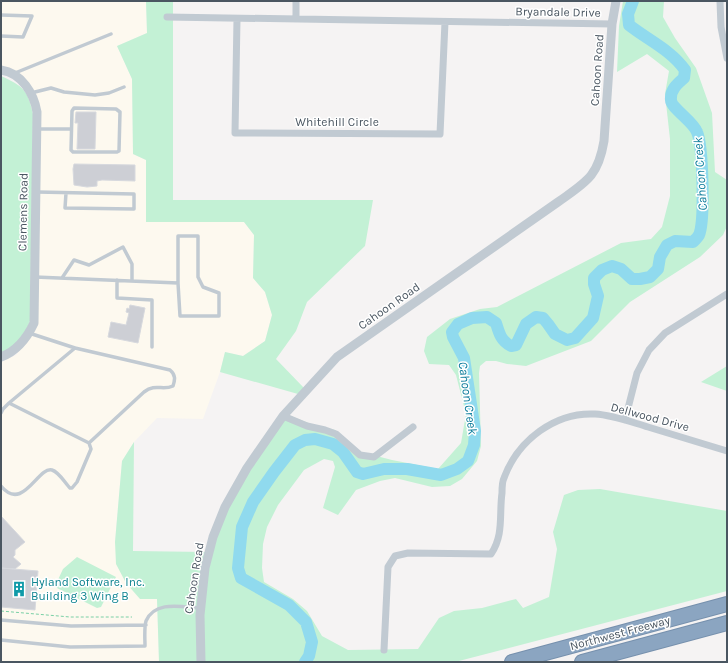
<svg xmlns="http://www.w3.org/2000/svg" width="728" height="663" font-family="Karla,sans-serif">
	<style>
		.commercial { fill: #fdf9ef }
		.green { fill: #c3f1d5 }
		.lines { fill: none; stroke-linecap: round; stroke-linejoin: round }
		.river { stroke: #90daee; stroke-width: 12 }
		.building { fill: #cdcfd5; stroke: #d7d9de }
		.motorway-casing { stroke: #7690ad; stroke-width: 16 }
		.path { stroke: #7ad0a6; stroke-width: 1; stroke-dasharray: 3 2; stroke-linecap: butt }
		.service { stroke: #c1cad2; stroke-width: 3.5 }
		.minor { stroke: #c1cad2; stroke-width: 7 }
		.tertiary { stroke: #c1cad2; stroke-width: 9 }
		.motorway { stroke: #8ba5c1; stroke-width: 14 }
		.labels { text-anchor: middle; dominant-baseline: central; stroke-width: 3; stroke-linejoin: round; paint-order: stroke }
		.street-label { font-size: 12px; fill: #4a5661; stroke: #fff }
		.culture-label { font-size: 12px; fill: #0d838f; stroke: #fff; text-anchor: start }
		.water-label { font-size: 13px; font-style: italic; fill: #0c7c9b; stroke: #fff }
	</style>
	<rect width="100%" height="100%" fill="#f5f3f3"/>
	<path class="commercial" d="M 1,1 L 146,1 L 147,33 L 117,46 L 132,79 L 133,154 L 146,160 L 146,222 L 244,222 L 254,235 L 253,278 L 265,292 L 272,315 L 265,341 L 243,356 L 225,352 L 220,372 L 203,419 L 157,418 L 134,442 L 122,461 L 115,542 L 157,599 L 159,662 L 1,662 L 1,362 L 16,355 L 31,336 L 36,98 L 1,68 Z"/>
	<path class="green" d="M 146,1 L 173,1 L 173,200 L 373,200 L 365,246 L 307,302 L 296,331 L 276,359 L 304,388 L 298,394 L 220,372 L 225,352 L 243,356 L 265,341 L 272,315 L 265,292 L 253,278 L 254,235 L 244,222 L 146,222 L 146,160 L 133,154 L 132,79 L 117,46 L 147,33 Z
		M 623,1 L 664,1 L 663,17 L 675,38 L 696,68 L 712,113 L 715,172 L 727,180 L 727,226 L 723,235 L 700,257 L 630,302 L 591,341 L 526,366 L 507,364 L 496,361 L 486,361 L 480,366 L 479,373 L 481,446 L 477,461 L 462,479 L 450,486 L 432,487 L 395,478 L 380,481 L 356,490 L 338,515 L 323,508 L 335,467 L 333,461 L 324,459 L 304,470 L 278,505 L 267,527 L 263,544 L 262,568 L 264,582 L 293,599 L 307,611 L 322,636 L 348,650 L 418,649 L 439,618 L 454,611 L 482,608 L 516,599 L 523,608 L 549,597 L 557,549 L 553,532 L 564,495 L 578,490 L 600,489 L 727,511 L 727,591 L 455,662 L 159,662 L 157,599 L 140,599 L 126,583 L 116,564 L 115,542 L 122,461 L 134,442 L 133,551 L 206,552 L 213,529 L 283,413 L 311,424 L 335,430 L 361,452 L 392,460 L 438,469 L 461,443 L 466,414 L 456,375 L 449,365 L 429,364 L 424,351 L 427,337 L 450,319 L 480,309 L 497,307 L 621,243 L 651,239 L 662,227 L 670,196 L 670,139 L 665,94 L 669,71 L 647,54 L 617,72 L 619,26 Z
		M 1,76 C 23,86 28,90 33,114 L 30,321 C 24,336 16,349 1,354 Z
		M 727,366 L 727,391 L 701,382 Z
		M 77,557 L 116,577 L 101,607 L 97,608 L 57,588 L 56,584 L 63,569 Z"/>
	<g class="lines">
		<path class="river" d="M 305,662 L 309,656 L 312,642 L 306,622 L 289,605 L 241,578 L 238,568 L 242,527 L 253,502 L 274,472 L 295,445 L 305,440 L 315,439 L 333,444 L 343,452 L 357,472 L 363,474 L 384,469 L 407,469 L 441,475 L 457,469 L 468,461 L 474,445 L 475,431 L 464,358 L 453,337 L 452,332 L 458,324 L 472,318 L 487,317 L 496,323 C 499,333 501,341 511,346 L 516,345 L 526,324 L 536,317 L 543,318 L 548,324 L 555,334 L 567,340 L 575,338 L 593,318 L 598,296 L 594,284 L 594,278 L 602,270 L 612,266 L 621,269 L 632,279 L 640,279 L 650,277 L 658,269 L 660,257 L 667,245 L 675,241 L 693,242 C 695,240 698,237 699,235 C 705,221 703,146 697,132 C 693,121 671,108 671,100 C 670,90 677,84 684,78 L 685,70 C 671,50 648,40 629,25 L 628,14 L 633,1"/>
	</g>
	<path class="building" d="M 76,112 L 96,112 L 95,149 L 77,149 L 78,123 L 75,123 Z
		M 74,164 L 135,165 L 135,181 L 102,180 L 97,181 L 97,186 L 87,187 L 74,185 L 73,169 Z
		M 130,305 L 145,308 L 138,343 L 108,337 L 111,322 L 126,325 L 129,313 L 126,312 L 127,308 L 129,309 Z
		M 1,516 L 25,542 L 15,550 L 15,555 L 13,557 L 21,564 L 15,569 L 1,568 Z
		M 1,568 L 38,571 L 35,610 L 1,607 Z"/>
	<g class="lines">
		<defs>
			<path id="motorway" d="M 512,662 L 727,604
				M 582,662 L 727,623"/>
		</defs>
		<use href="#motorway" class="motorway-casing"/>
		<path class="path" d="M 1,611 L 70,617 L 132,617"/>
		<path class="service" d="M 1,15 L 32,16 L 23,37 L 1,36
			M 15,73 L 111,34
			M 31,93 L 51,88 L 64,92 L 95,95 L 109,93 L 124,87
			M 74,108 L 116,109 L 120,112 L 119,151 L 117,152 L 73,152 L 71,150 L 72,111 Z
			M 38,129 L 71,129
			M 37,192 L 134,194 L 134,209 L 65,208 L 66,193
			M 35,277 L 178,283 L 180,316 L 219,316 L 219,293 L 203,287 L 198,277 L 198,236 L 178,236 L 178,283
			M 62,278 L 74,260 L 89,265 L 123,247 L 132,264 L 132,281
			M 117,280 L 117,298 L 152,300 L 152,347
			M 29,333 L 75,348
			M 9,403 L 75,348 L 170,370 C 176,375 175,380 173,386 C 162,391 156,383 144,392 L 89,443
			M 1,413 L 3,409 L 9,403 L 89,443 L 91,449 L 77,482 L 72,488 L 70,488 C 65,483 59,472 52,470 C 38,466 23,513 1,486
			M 1,620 L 71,626 L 146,625
			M 1,640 L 70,647 L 145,646 C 145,639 144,628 146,621 C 155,600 182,607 200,608"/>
		<path class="minor" d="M 296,1 L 296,19
			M 720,1 L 721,27 L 727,58
			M 167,17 L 612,24
			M 237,19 L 235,133 L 440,134 L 445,22
			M 283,416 L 307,426 L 325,430 L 336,434 L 360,455 L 374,457 L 413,427
			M 625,420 L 637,373 L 649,350 L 665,333 L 727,294
			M 384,650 L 388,567 L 395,556 L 408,553 L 491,554 C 504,535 499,515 502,493 C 502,488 502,482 504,478 C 518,440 555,412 595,414 C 613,415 631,422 648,427 C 674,435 701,443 727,451"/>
		<path class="tertiary" d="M 1,70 C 22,73 34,94 37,112 L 34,323 C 27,338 17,351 1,357
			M 201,662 L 200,615 L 205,568 L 213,537 L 225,507 L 247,468 L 283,416 L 337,357 L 558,202 C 586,182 598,177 604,141 L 612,24 L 616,1"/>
		<use href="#motorway" class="motorway"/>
	</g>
	<defs>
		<symbol id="building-bare" viewBox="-9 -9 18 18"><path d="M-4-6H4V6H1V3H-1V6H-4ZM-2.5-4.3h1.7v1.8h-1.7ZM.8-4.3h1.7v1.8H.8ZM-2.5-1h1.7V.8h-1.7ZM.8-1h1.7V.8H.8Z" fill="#0f9aa8" stroke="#fff" stroke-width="2.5" paint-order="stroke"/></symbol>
	</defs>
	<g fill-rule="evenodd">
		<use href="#building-bare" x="8" y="578" width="22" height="22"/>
	</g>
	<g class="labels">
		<g class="street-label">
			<text transform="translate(558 12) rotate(1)">Bryandale Drive</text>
			<text transform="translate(597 70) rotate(-86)">Cahoon Road</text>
			<text x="337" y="122">Whitehill Circle</text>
			<text transform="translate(23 212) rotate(-89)">Clemens Road</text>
			<text transform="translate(389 306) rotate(-35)">Cahoon Road</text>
			<text transform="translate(650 417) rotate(15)">Dellwood Drive</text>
			<text transform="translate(194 578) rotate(-81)">Cahoon Road</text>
			<text transform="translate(620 633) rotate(-15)">Northwest Freeway</text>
		</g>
		<g class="culture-label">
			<text x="31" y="582">Hyland Software, Inc.<tspan x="31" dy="14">Building 3 Wing B</tspan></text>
		</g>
		<g class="water-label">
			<text transform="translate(700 174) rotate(-94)">Cahoon Creek</text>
			<text transform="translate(468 398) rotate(82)">Cahoon Creek</text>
		</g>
	</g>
	<rect width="728" height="663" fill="none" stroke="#4a5661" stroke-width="4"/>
</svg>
